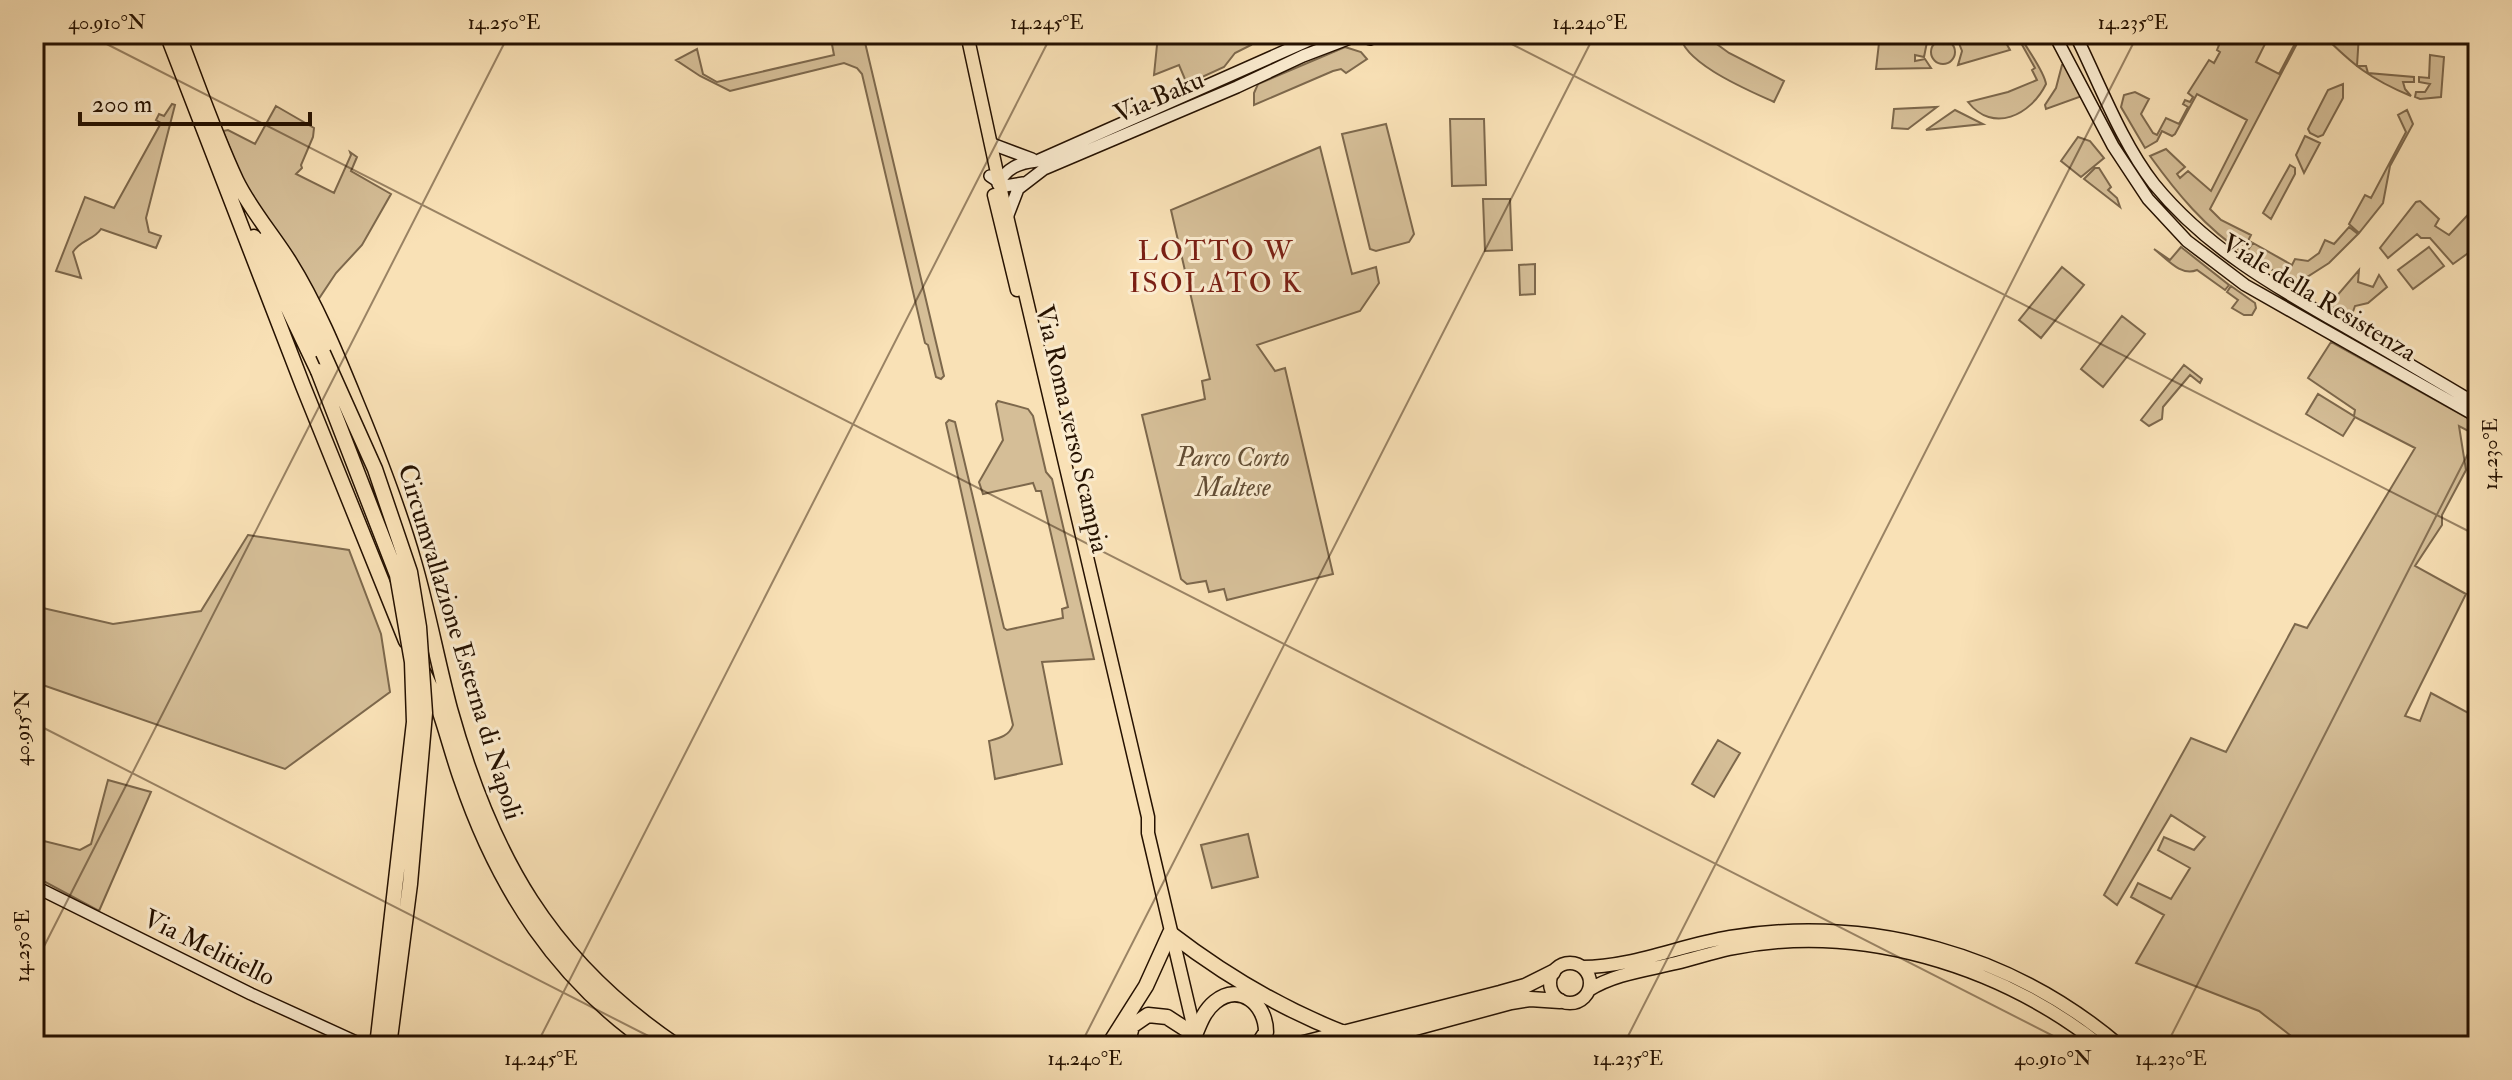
<svg xmlns="http://www.w3.org/2000/svg" width="2512" height="1080" font-family="'IM FELL Double Pica',serif">
	<style>
		.green { fill: #d5be97; stroke: #7d684c; stroke-width: 2 }
		.lines { fill: none; stroke-linecap: round; stroke-linejoin: round }
		.secondary-casing { stroke: #251100; stroke-width: 14 }
		.primary-casing { stroke: #251100; stroke-width: 15 }
		.highway-casing { stroke: #251100; stroke-width: 17 }
		.secondary { stroke: #fbecd0; stroke-width: 11 }
		.primary { stroke: #f9e1b6; stroke-width: 12 }
		.highway { stroke: #f9e1b6; stroke-width: 14 }
		.highway-bridge-casing { stroke: #251100; stroke-width: 17; stroke-linecap: butt }
		.highway-bridge { stroke: #f9e1b6; stroke-width: 14 }
		.ticks { fill: none; stroke: #251100; stroke-width: 2; stroke-opacity: 0.45 }
		.labels { text-anchor: middle; dominant-baseline: central; stroke-width: 6; stroke-linejoin: round; paint-order: stroke }
		.street-label { font-size: 26px; fill: #251100; stroke: #fbecd0 }
		.park-label { font-size: 26px; font-style: italic; fill: #634e35; stroke: #fbecd0 }
		.neighbourhood-label { font-size: 28px; letter-spacing: 2px; fill: #7a1f14; stroke: #fbecd0 }
		.neatline { fill: none; stroke: #251100; stroke-width: 3 }
		.ticks-label { font-size: 20px; text-anchor: middle; fill: #251100 }
	</style>
	<rect width="100%" height="100%" fill="#f9e1b6"/>
	<filter id="stains"><feTurbulence type="fractalNoise" baseFrequency=".0025" numOctaves="4"/><feColorMatrix values="0 0 0 0 .2 0 0 0 0 .09 0 0 0 0 .02 0 0 0 .5 -.17"/></filter>
	<radialGradient id="worn" r=".72"><stop offset=".6" stop-color="#630" stop-opacity="0"/><stop offset="1" stop-color="#630" stop-opacity=".3"/></radialGradient>
	<path class="green" d="M 830,34 L 863,34 L 944,376 L 941,379 L 936,377 L 928,345 L 925,343 L 862,74 L 857,68 L 844,63 L 730,91 L 700,76 L 676,60 L 697,49 L 703,74 L 717,82 L 834,55 Z
		M 1136,34 L 1169,34 L 1167,37 L 1170,41 L 1189,34 L 1208,34 L 1213,39 L 1245,34 L 1251,45 L 1235,53 L 1224,67 L 1187,84 L 1179,65 L 1154,75 L 1158,35 L 1135,39 Z
		M 1680,34 L 1703,34 L 1729,53 L 1784,81 L 1774,102 C 1750,91 1682,63 1680,34 Z
		M 1979,34 L 2001,34 L 2010,50 L 1958,65 L 1962,51 L 1957,38 Z
		M 2016,34 L 2019,34 C 2026,48 2044,70 2046,84 C 2031,115 1993,134 1968,102 L 2008,92 L 2037,80 L 2032,70 L 2035,68 Z
		M 2206,34 L 2220,41 L 2225,34 L 2265,34 L 2269,36 L 2256,62 L 2279,74 L 2300,34 L 2305,37 L 2301,36 L 2210,209 L 2221,220 L 2251,235 L 2248,241 L 2251,242 L 2244,253 C 2206,229 2176,192 2150,156 L 2166,149 L 2185,167 L 2177,174 L 2180,178 L 2188,171 L 2211,191 L 2247,120 L 2197,94 L 2175,134 L 2172,136 L 2162,131 L 2157,141 L 2145,148 L 2121,107 L 2124,95 L 2135,92 L 2149,99 L 2141,114 L 2153,133 L 2157,135 L 2166,118 L 2179,124 L 2188,107 L 2183,104 L 2185,100 L 2190,102 L 2193,97 L 2188,93 L 2209,60 L 2214,63 L 2220,52 L 2217,50 L 2219,45 L 2204,38 Z
		M 2322,34 L 2359,34 L 2357,66 L 2366,66 L 2368,73 L 2414,77 L 2414,82 L 2403,82 L 2405,89 L 2411,96 C 2370,79 2353,65 2322,34 Z
		M1931 52a12 12 0 1 1 24 0a12 12 0 1 1-24 0Z
		M 1927,42 L 1924,57 L 1915,55 L 1915,61 L 1925,59 L 1931,68 L 1876,69 L 1879,43 Z
		M 1345,47 L 1361,52 L 1367,59 L 1346,73 L 1341,69 L 1333,71 L 1254,105 L 1254,93 L 1258,84 Z
		M 2430,55 L 2444,57 L 2441,97 L 2420,99 L 2415,97 L 2416,92 L 2425,92 L 2430,84 L 2419,82 L 2419,77 L 2429,78 Z
		M 2062,65 L 2065,65 L 2082,96 L 2046,109 L 2045,105 L 2056,88 Z
		M 2343,84 L 2343,98 L 2323,135 L 2318,137 L 2310,133 L 2308,129 L 2328,90 Z
		M 172,104 L 175,105 L 146,218 L 149,232 L 161,236 L 156,248 L 101,229 C 94,240 80,240 73,252 L 81,278 L 56,271 L 85,197 L 114,208 L 161,123 L 156,120 L 159,114 L 164,116 Z
		M 276,106 L 314,128 L 313,137 L 301,165 L 302,168 L 296,174 L 334,193 L 351,155 L 350,152 L 357,157 L 351,171 L 391,194 L 362,245 L 336,273 L 316,303 L 241,176 L 223,131 L 228,130 L 255,144 Z
		M 1937,107 L 1908,129 L 1892,128 L 1894,109 Z
		M 1955,110 L 1983,124 L 1926,130 Z
		M 2407,110 L 2413,124 L 2390,166 L 2383,203 L 2359,233 L 2349,224 L 2365,195 L 2371,198 L 2406,132 L 2398,115 Z
		M 1450,119 L 1484,119 L 1486,185 L 1452,186 Z
		M 1386,124 L 1414,234 L 1409,242 L 1376,251 L 1370,249 L 1342,134 Z
		M 2305,136 L 2320,143 L 2304,173 L 2296,155 Z
		M 2078,137 L 2090,141 L 2104,158 L 2081,177 L 2061,161 Z
		M 1320,147 L 1352,274 L 1376,267 L 1379,283 L 1360,311 L 1257,345 L 1275,371 L 1285,368 L 1333,574 L 1227,600 L 1224,589 L 1209,592 L 1206,581 L 1187,584 L 1181,579 L 1142,415 L 1205,399 L 1202,381 L 1210,379 L 1171,210 Z
		M 2290,165 L 2295,168 L 2295,174 L 2271,219 L 2263,213 Z
		M 2095,168 L 2099,168 L 2111,187 L 2108,190 L 2117,198 L 2120,207 L 2084,179 Z
		M 1483,199 L 1510,199 L 1512,250 L 1485,251 Z
		M 2420,201 L 2439,219 L 2435,226 L 2449,235 L 2478,204 L 2478,246 L 2453,264 L 2430,238 L 2421,238 L 2417,234 L 2388,258 L 2380,248 L 2416,202 Z
		M 2349,227 L 2358,234 L 2329,263 L 2296,284 L 2245,254 L 2253,243 L 2292,265 L 2295,259 L 2308,261 L 2319,253 L 2325,240 L 2334,244 Z
		M 2181,247 L 2229,285 L 2225,290 L 2197,270 C 2181,277 2167,259 2154,249 L 2170,260 Z
		M 2429,247 L 2444,266 L 2413,289 L 2398,270 Z
		M 1535,264 L 1535,294 L 1520,295 L 1519,265 Z
		M 2062,267 L 2084,285 L 2041,338 L 2019,320 Z
		M 2359,270 L 2358,282 L 2373,287 L 2379,275 L 2387,287 L 2368,303 L 2355,306 L 2350,320 L 2329,305 Z
		M 2231,286 L 2255,303 L 2256,308 L 2252,315 L 2244,315 L 2232,308 L 2238,300 L 2227,292 Z
		M 2122,316 L 2145,334 L 2103,387 L 2081,369 Z
		M 2331,342 L 2478,424 L 2478,436 L 2459,426 L 2466,470 L 2442,515 L 2442,525 L 2415,566 L 2466,594 L 2405,716 L 2420,721 L 2431,693 L 2478,718 L 2478,1046 L 2304,1046 L 2259,1011 L 2136,963 L 2164,915 L 2131,897 L 2138,883 L 2171,899 L 2190,868 L 2158,850 L 2164,837 L 2194,850 L 2205,837 L 2171,815 L 2117,905 L 2104,895 L 2191,738 L 2226,752 L 2295,624 L 2307,628 L 2415,448 L 2355,417 L 2343,436 L 2306,414 L 2318,394 L 2354,416 L 2355,410 L 2308,378 Z
		M 2184,365 L 2202,379 L 2200,383 L 2190,375 L 2163,407 L 2162,419 L 2149,426 L 2141,420 Z
		M 998,401 L 1028,409 L 1033,416 L 1046,472 L 1052,479 L 1094,659 L 1042,662 L 1062,764 L 995,779 L 989,741 C 1000,738 1009,736 1013,725 L 946,423 L 949,420 L 955,422 L 1004,628 L 1007,630 L 1063,618 L 1062,609 L 1068,607 L 1041,491 L 1036,491 L 1033,483 L 983,494 L 979,482 L 1003,440 L 996,404 Z
		M 248,535 L 349,550 L 381,634 L 390,692 L 285,769 L 34,682 L 34,606 L 113,624 L 201,611 Z
		M 1718,740 L 1740,753 L 1714,797 L 1692,784 Z
		M 108,780 L 151,792 L 99,911 L 34,876 L 34,844 L 44,841 L 80,850 L 91,844 Z
		M 1248,834 L 1258,877 L 1212,888 L 1201,845 Z"/>
	<g class="lines">
		<defs>
			<path id="secondary" d="M 1357,34 L 1370,39 L 1382,34
				M 2054,34 L 2113,146 L 2148,199 L 2187,241 L 2245,285 L 2478,417
				M 2075,34 C 2099,82 2121,142 2154,184 C 2206,248 2277,288 2347,328 C 2391,353 2434,379 2478,405
				M 992,144 L 1032,159
				M 990,176 L 1005,186 L 1023,183
				M 998,184 C 1007,168 1018,163 1037,161 L 1323,34
				M 1008,215 L 1018,189 L 1044,169 L 1237,87 L 1303,56 L 1358,35
				M 34,751 L 34,791
				M 34,886 L 251,994 L 365,1046"/>
			<path id="primary" d="M 967,34 L 999,182 L 1148,817 L 1148,833 L 1198,1046
				M 994,195 L 1017,290
				M1550 983a20 20 0 1 1 40 0a20 20 0 1 1-40 0Z
				M 1582,967 C 1632,967 1681,945 1730,937 C 1870,914 2013,954 2120,1046
				M 1589,990 C 1614,974 1647,970 1676,963 C 1693,959 1711,953 1729,949 C 1858,922 1999,965 2101,1046"/>
			<path id="highway" d="M 167,34 L 303,386 L 406,641
				M 178,34 C 197,83 214,133 236,180 C 250,209 272,234 289,261 C 319,309 340,363 361,414 C 381,463 400,512 414,562 C 428,610 437,660 450,709 C 491,856 549,960 677,1046
				M 254,237 L 318,371
				M 265,239 L 323,353
				M 422,670 C 441,705 448,742 461,779 C 498,888 557,980 654,1046
				M 1108,1046 L 1146,986 L 1170,933 C 1222,973 1282,1009 1344,1033
				M 1127,1046 L 1132,1026 L 1148,1015 L 1167,1017 L 1195,1035 C 1200,1023 1204,1011 1215,1002 C 1240,982 1266,1004 1266,1032 L 1257,1046
				M 1292,1046 L 1500,993 L 1525,986 L 1553,972
				M 1335,1046 L 1378,1038 L 1511,1002 L 1530,999 L 1560,1001"/>
		</defs>
		<use href="#secondary" class="secondary-casing"/>
		<use href="#primary" class="primary-casing"/>
		<use href="#highway" class="highway-casing"/>
		<use href="#secondary" class="secondary"/>
		<use href="#primary" class="primary"/>
		<use href="#highway" class="highway"/>
		<defs>
			<path id="highway-bridge" d="M 323,353 L 375,469 L 410,572 L 419,627 L 425,713 L 410,884 L 389,1046
				M 318,371 L 397,575 L 412,662 L 414,722 L 377,1046"/>
		</defs>
		<use href="#highway-bridge" class="highway-bridge-casing"/>
		<use href="#highway-bridge" class="highway-bridge"/>
	</g>
	<path class="ticks" d="M 87,34 L 2073,1046M 1492,34 L 2478,536M 34,723 L 668,1046M 34,966 L 509,34M 536,1046 L 1052,34M 1080,1046 L 1595,34M 1623,1046 L 2138,34M 2166,1046 L 2478,434"/>
	<g class="labels">
		<g class="street-label">
			<text transform="translate(1159 97) rotate(-23)">Via Baku</text>
			<text transform="translate(2319 298) rotate(31)">Viale della Resistenza</text>
			<text transform="translate(1072 429) rotate(77)">Via Roma verso Scampia</text>
			<text transform="translate(460 642) rotate(73)">Circumvallazione Esterna di Napoli</text>
			<text transform="translate(209 948) rotate(26)">Via Melitiello</text>
		</g>
		<g class="park-label">
			<text x="1233" y="458">Parco Corto<tspan x="1233" dy="30">Maltese</tspan></text>
		</g>
		<g class="neighbourhood-label">
			<text x="1216" y="251">LOTTO W<tspan x="1216" dy="32">ISOLATO K</tspan></text>
		</g>
	</g>
	<rect width="2512" height="1080" fill="none" stroke="#f9e1b6" stroke-width="88"/>
	<path d="M80 112v12h230v-12" fill="none" stroke="#251100" stroke-width="4"/>
	<text x="92" y="112" font-size="24" fill="#251100" stroke="#fbecd0" stroke-width="6" paint-order="stroke">200 m</text>
	<rect x="44" y="44" width="2424" height="992" class="neatline"/>
	<g class="ticks-label">
		<text x="107" y="29">40.910°N</text>
		<text x="504" y="29">14.250°E</text>
		<text x="1047" y="29">14.245°E</text>
		<text x="1590" y="29">14.240°E</text>
		<text x="2133" y="29">14.235°E</text>
		<text transform="translate(2490 454) rotate(-90)" y="7">14.230°E</text>
		<text transform="translate(22 728) rotate(-90)" y="7">40.915°N</text>
		<text transform="translate(22 946) rotate(-90)" y="7">14.250°E</text>
		<text x="541" y="1065">14.245°E</text>
		<text x="1085" y="1065">14.240°E</text>
		<text x="1628" y="1065">14.235°E</text>
		<text x="2053" y="1065">40.910°N</text>
		<text x="2171" y="1065">14.230°E</text>
	</g>
	<rect width="100%" height="100%" filter="url(#stains)"/>
	<rect width="100%" height="100%" fill="url(#worn)"/>
</svg>
